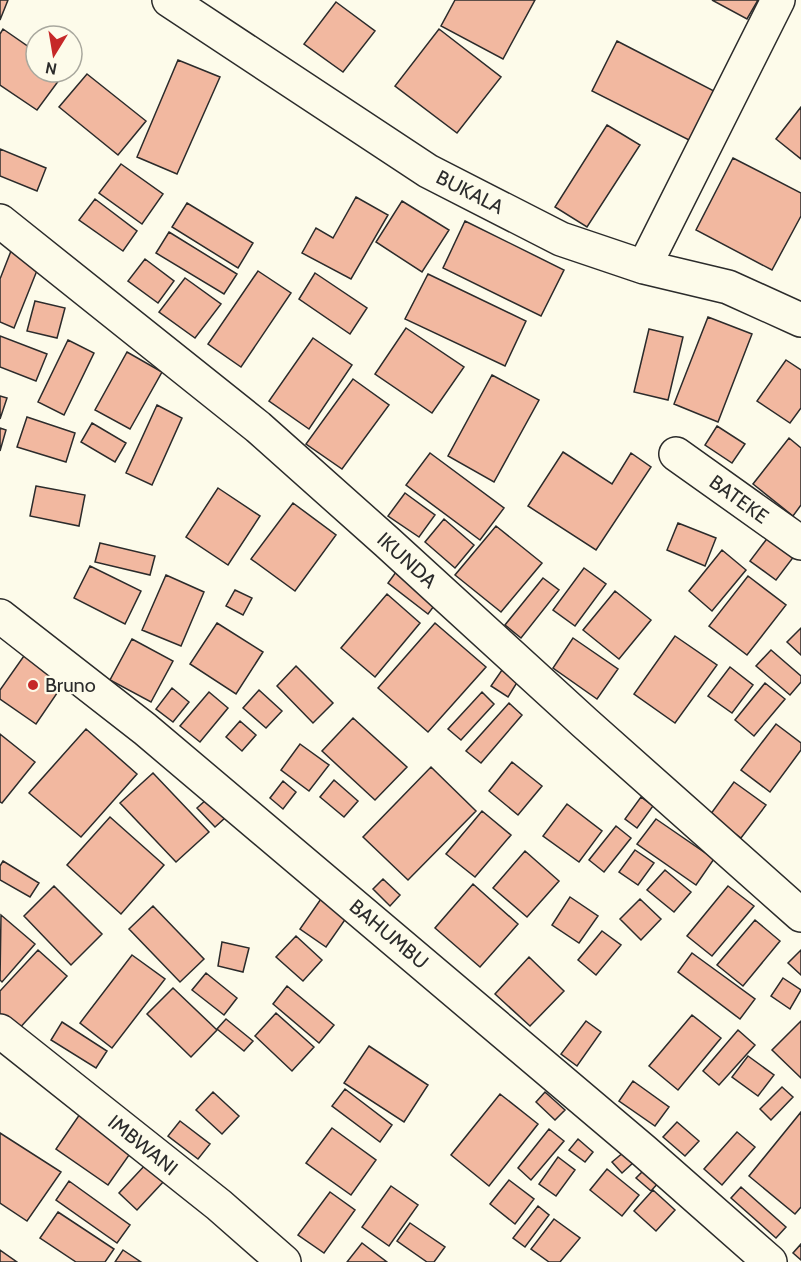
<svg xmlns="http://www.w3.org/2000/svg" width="801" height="1262" font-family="Cabin,sans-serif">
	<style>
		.building { fill: #f2b8a0; stroke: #2b2b2b; stroke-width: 1.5 }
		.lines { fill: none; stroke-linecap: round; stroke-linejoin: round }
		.minor-casing { stroke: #2b2b2b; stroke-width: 36 }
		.minor { stroke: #fdfbea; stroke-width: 33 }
		.poi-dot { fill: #c62828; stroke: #fdfbea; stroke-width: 2 }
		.labels { text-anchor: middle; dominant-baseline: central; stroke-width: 4.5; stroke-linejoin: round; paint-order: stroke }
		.street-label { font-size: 20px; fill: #2b2b2b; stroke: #fdfbea }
		.poi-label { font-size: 20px; fill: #2b2b2b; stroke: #fdfbea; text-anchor: start }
	</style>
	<rect width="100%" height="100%" fill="#fdfbea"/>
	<path class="building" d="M 0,0 L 8,0 L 0,20 Z
		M 455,0 L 535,0 L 503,59 L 441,26 Z
		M 712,0 L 758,0 L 747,19 Z
		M 336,2 L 375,31 L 343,72 L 304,44 Z
		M 3,29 L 36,52 L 36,72 L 65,72 L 37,110 L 0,85 L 0,34 Z
		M 439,29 L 501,77 L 457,133 L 395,86 Z
		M 617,41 L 714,91 L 689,140 L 592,91 Z
		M 178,60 L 220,77 L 177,174 L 137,157 Z
		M 87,74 L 146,121 L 118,155 L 59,107 Z
		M 801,107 L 801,159 L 776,139 Z
		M 607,125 L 640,145 L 587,227 L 555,207 Z
		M 0,149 L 46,168 L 37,191 L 0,176 Z
		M 733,158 L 801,193 L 801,216 L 772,270 L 696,230 Z
		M 121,164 L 163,194 L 142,224 L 99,193 Z
		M 356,197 L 388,215 L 351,279 L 302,253 L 316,228 L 333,238 Z
		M 95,199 L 137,231 L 123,251 L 79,220 Z
		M 402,201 L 449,230 L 422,272 L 376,242 Z
		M 187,203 L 253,243 L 238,268 L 172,227 Z
		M 465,221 L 564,270 L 541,316 L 443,268 Z
		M 169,232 L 237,274 L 224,294 L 156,253 Z
		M 11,251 L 40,263 L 14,328 L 0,322 L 0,279 Z
		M 145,259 L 174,281 L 158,303 L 128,281 Z
		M 258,271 L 291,293 L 241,367 L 208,344 Z
		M 315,273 L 367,308 L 350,334 L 299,299 Z
		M 428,274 L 526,321 L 505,366 L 405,319 Z
		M 185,278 L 221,304 L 195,338 L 159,312 Z
		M 35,301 L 65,308 L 57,338 L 27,331 Z
		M 708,317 L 752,334 L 718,422 L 674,404 Z
		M 406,328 L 464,367 L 432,413 L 375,374 Z
		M 649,329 L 683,337 L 668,400 L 634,392 Z
		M 0,336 L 47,354 L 36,381 L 0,367 Z
		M 313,338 L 352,365 L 309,429 L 269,401 Z
		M 68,340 L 94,353 L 64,415 L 38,402 Z
		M 127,352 L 162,372 L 130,429 L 95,410 Z
		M 786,360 L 801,370 L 801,408 L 790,423 L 757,401 Z
		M 492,375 L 539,400 L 494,482 L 448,456 Z
		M 353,379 L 389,405 L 342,469 L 306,444 Z
		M 0,396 L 7,398 L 0,419 Z
		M 157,405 L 182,418 L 152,485 L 126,473 Z
		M 27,417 L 75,433 L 66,462 L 17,447 Z
		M 92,423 L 126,443 L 115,462 L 81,442 Z
		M 717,426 L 745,444 L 732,463 L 705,445 Z
		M 0,428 L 6,430 L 0,451 Z
		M 789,438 L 801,448 L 801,505 L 793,516 L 753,484 Z
		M 563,452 L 612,484 L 631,453 L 651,467 L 596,550 L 528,506 Z
		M 430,453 L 504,508 L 480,540 L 406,485 Z
		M 36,486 L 85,495 L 79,526 L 30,516 Z
		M 218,488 L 260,516 L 228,565 L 186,537 Z
		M 405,493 L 435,515 L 419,537 L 388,516 Z
		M 293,503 L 336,535 L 295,591 L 251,559 Z
		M 444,519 L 474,545 L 455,568 L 425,542 Z
		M 678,523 L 716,538 L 705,566 L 667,550 Z
		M 496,526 L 542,563 L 501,612 L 455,575 Z
		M 769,536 L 795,555 L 776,580 L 750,561 Z
		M 100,543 L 155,556 L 150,575 L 95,562 Z
		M 722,550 L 746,570 L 712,611 L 689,591 Z
		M 90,566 L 141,591 L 125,624 L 74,598 Z
		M 584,568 L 606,584 L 575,626 L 553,610 Z
		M 396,572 L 437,602 L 428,614 L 388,583 Z
		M 166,575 L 204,592 L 181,646 L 142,630 Z
		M 748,576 L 786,605 L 747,655 L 709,626 Z
		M 543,578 L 559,590 L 521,638 L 505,625 Z
		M 235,590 L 252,598 L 243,615 L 226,606 Z
		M 615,591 L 651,620 L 619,659 L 583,630 Z
		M 387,594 L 420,623 L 375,677 L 341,648 Z
		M 217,623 L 263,652 L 236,694 L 190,664 Z
		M 435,623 L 486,667 L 428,732 L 378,688 Z
		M 801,628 L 801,655 L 787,642 Z
		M 675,636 L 717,665 L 675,723 L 634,694 Z
		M 573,638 L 618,669 L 597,699 L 553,668 Z
		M 132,639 L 173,661 L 151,702 L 110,680 Z
		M 771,650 L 801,676 L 801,682 L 790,695 L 756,666 Z
		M 26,653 L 66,680 L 36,724 L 0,699 L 0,690 Z
		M 296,666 L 333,703 L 313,723 L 277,686 Z
		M 730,667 L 753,685 L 732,713 L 708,696 Z
		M 502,670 L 518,681 L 508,697 L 491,686 Z
		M 765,683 L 785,699 L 754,736 L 735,720 Z
		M 172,688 L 189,702 L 173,722 L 156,709 Z
		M 259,690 L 282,711 L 266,728 L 243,708 Z
		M 209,692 L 228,708 L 200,742 L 180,726 Z
		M 482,692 L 494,704 L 461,740 L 448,729 Z
		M 509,703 L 522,715 L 481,763 L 466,751 Z
		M 353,718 L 407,767 L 375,800 L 322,751 Z
		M 240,721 L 256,735 L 242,751 L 226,737 Z
		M 776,724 L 801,743 L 801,750 L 770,792 L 741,770 Z
		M 86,729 L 137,774 L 81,837 L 29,793 Z
		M 0,734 L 35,762 L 2,803 L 0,802 Z
		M 300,744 L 329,765 L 309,791 L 281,770 Z
		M 512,762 L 542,786 L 518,815 L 489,791 Z
		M 431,767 L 476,811 L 408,880 L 363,837 Z
		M 153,773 L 209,832 L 176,862 L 120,803 Z
		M 334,780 L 358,801 L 344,817 L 320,797 Z
		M 283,781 L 296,792 L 283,809 L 270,798 Z
		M 734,782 L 766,805 L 741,838 L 710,815 Z
		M 641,797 L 653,806 L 637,828 L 625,819 Z
		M 207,799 L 225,818 L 215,827 L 197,808 Z
		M 567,804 L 602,831 L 579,862 L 543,836 Z
		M 482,811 L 511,835 L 475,877 L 446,854 Z
		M 110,817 L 164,865 L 121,914 L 67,865 Z
		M 656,819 L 714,859 L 696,885 L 637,844 Z
		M 616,826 L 631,838 L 604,872 L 589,860 Z
		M 635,850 L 654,863 L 638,885 L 619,872 Z
		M 525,851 L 559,881 L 527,917 L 493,888 Z
		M 3,861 L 39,883 L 30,897 L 0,880 L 0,866 Z
		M 665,870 L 691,892 L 674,912 L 647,890 Z
		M 383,879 L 400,895 L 390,906 L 373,889 Z
		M 473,884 L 518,924 L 480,967 L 435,928 Z
		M 54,886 L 102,934 L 71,965 L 24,916 Z
		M 728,886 L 754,906 L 712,956 L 687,936 Z
		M 323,896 L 349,914 L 326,947 L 300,929 Z
		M 570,897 L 598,916 L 579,943 L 552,925 Z
		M 640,899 L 661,919 L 641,940 L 620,919 Z
		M 153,906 L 204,959 L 180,982 L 129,929 Z
		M 1,915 L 35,944 L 2,982 L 0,980 Z
		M 755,920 L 780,941 L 743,986 L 717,965 Z
		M 602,931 L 621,945 L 596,975 L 578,960 Z
		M 296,936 L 322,960 L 303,981 L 276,957 Z
		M 222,942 L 249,948 L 243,972 L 218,966 Z
		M 38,950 L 67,976 L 17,1031 L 0,1016 L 0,991 Z
		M 801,950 L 801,975 L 788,963 Z
		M 692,953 L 755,999 L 740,1019 L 678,972 Z
		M 132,955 L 165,979 L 112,1048 L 80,1023 Z
		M 529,957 L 564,991 L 530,1026 L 495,994 Z
		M 206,973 L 237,998 L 224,1015 L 192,990 Z
		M 783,978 L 801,990 L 790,1009 L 771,996 Z
		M 287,986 L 334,1025 L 319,1043 L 273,1004 Z
		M 173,988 L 217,1030 L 191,1057 L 147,1014 Z
		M 276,1013 L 314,1047 L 292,1071 L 255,1036 Z
		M 692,1015 L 721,1038 L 678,1090 L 649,1066 Z
		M 226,1019 L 253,1041 L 244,1051 L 217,1029 Z
		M 586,1021 L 601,1032 L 577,1066 L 561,1054 Z
		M 801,1021 L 801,1078 L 772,1050 Z
		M 62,1022 L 107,1051 L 96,1068 L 51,1040 Z
		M 738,1030 L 755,1045 L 719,1085 L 703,1071 Z
		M 369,1046 L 428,1085 L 404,1122 L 344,1083 Z
		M 748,1056 L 774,1075 L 758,1096 L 732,1077 Z
		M 633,1081 L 669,1107 L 655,1126 L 619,1101 Z
		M 782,1087 L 793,1097 L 771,1120 L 760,1109 Z
		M 345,1089 L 392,1125 L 380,1142 L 332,1106 Z
		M 213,1092 L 239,1116 L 222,1134 L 196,1110 Z
		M 545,1092 L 565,1110 L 555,1120 L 536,1102 Z
		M 500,1094 L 538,1124 L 489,1186 L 451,1155 Z
		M 82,1111 L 134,1148 L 108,1185 L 56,1149 Z
		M 801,1112 L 801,1207 L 795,1214 L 749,1176 Z
		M 180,1121 L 210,1144 L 198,1159 L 168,1136 Z
		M 677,1122 L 699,1141 L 685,1156 L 663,1137 Z
		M 332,1128 L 376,1160 L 351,1195 L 306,1163 Z
		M 549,1129 L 564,1141 L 531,1180 L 518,1168 Z
		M 737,1132 L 755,1147 L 722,1185 L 704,1169 Z
		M 0,1133 L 61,1172 L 27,1221 L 0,1203 Z
		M 578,1139 L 593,1152 L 585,1162 L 569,1150 Z
		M 624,1152 L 634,1162 L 622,1173 L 612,1162 Z
		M 558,1157 L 575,1170 L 556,1196 L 539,1184 Z
		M 147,1163 L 165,1180 L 137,1210 L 119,1193 Z
		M 607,1169 L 639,1195 L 622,1216 L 590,1190 Z
		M 645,1169 L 659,1182 L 651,1191 L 636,1178 Z
		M 509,1180 L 534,1199 L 515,1224 L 490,1204 Z
		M 69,1181 L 130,1225 L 117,1243 L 56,1200 Z
		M 391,1186 L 418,1205 L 389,1246 L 362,1227 Z
		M 741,1187 L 786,1227 L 776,1238 L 731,1198 Z
		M 653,1190 L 675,1210 L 656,1231 L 634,1211 Z
		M 330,1192 L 355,1210 L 324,1253 L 298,1235 Z
		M 538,1206 L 549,1215 L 525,1247 L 513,1238 Z
		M 58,1212 L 114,1249 L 105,1262 L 76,1262 L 40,1238 Z
		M 554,1219 L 580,1238 L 560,1262 L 549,1262 L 531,1249 Z
		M 410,1223 L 445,1247 L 434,1262 L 427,1262 L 397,1241 Z
		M 362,1243 L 387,1262 L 347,1262 Z
		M 801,1244 L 801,1260 L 793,1253 Z
		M 0,1250 L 17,1262 L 0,1262 Z
		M 123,1250 L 141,1262 L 115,1262 Z"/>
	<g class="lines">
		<defs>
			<path id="minor" d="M 169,0 L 428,171 L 561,239 L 644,267 L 728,287 L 801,320
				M 0,221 L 258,427 L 387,542 L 585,723 L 801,915
				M 644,267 L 778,0
				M 676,454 L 801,543
				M 0,616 L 145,729 L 644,1151 L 770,1262
				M 0,1031 L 219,1205 L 284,1262"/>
		</defs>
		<use href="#minor" class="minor-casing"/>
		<use href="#minor" class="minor"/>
	</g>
	<circle class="poi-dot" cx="33" cy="685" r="6"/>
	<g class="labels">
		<g class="street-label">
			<text transform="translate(470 192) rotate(27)">BUKALA</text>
			<text transform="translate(739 499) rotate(36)">BATEKE</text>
			<text transform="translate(407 560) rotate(42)">IKUNDA</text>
			<text transform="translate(389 934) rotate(40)">BAHUMBU</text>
			<text transform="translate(143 1145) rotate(39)">IMBWANI</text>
		</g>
		<g class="poi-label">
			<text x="45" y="685">Bruno</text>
		</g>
	</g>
	<g transform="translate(54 54) rotate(191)"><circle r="28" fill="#fdfbea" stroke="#a9a89e" stroke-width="1.5"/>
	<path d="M0-4.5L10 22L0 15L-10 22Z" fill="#c62828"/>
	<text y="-9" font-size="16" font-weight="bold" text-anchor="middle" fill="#2b2b2b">N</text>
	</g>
</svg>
